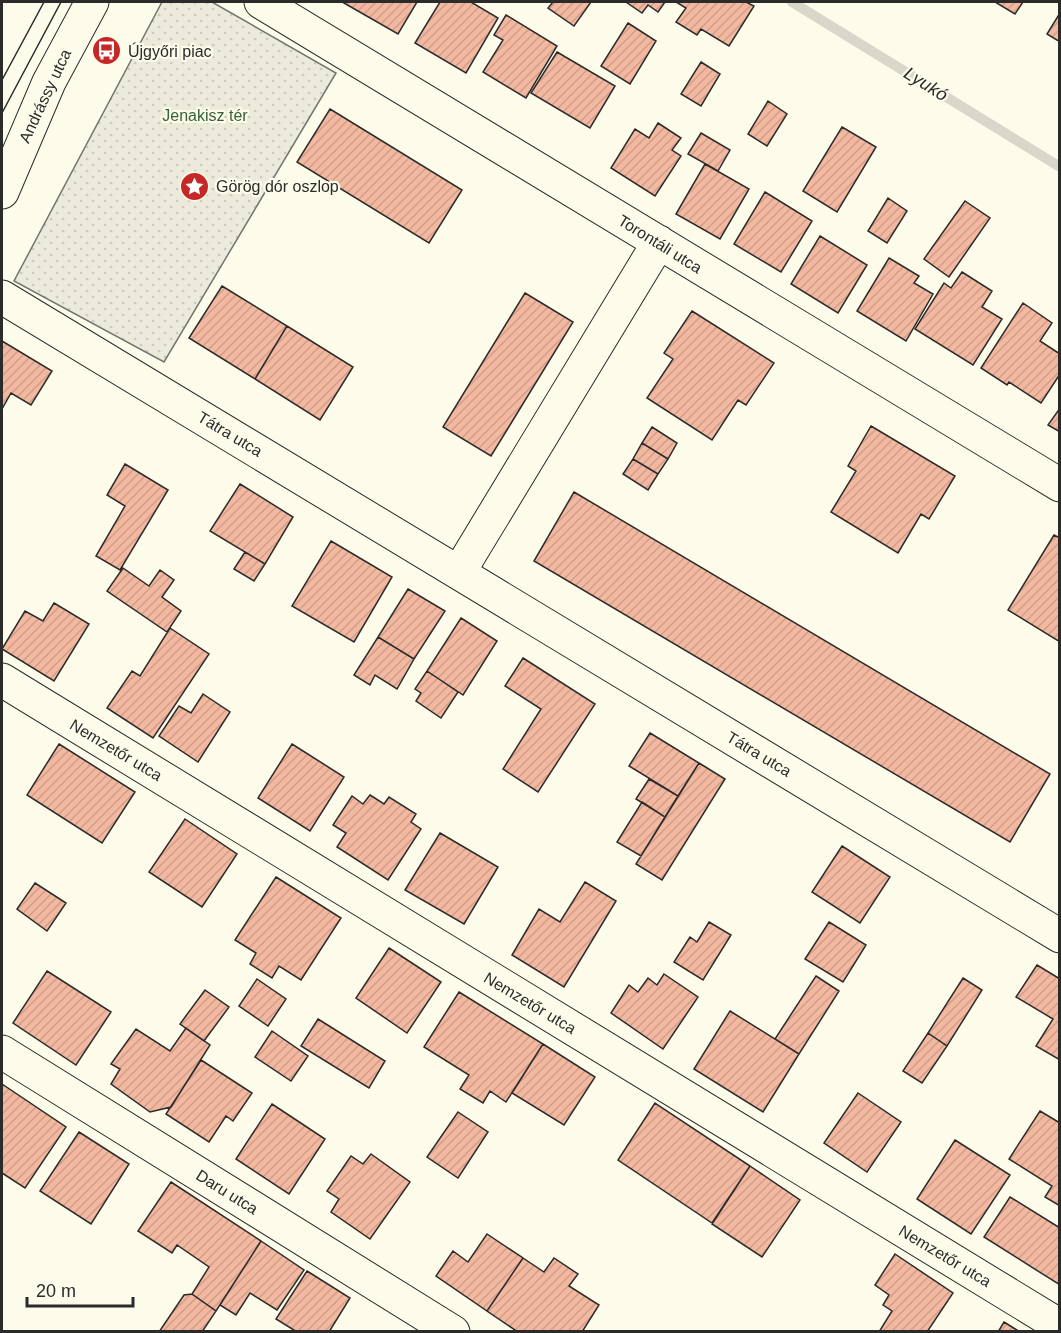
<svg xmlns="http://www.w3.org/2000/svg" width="1061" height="1333" font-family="Helvetica,sans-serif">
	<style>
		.green { fill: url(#green-dots); stroke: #74746e; stroke-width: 1.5 }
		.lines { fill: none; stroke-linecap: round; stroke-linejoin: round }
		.stream { stroke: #d8d7c9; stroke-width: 10 }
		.building { fill: url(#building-hatch); stroke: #2b2b2b; stroke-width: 1.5 }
		.minor-casing { stroke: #2b2b2b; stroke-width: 35 }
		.minor { stroke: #fdfbea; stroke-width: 33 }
		.tram { stroke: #2b2b2b; stroke-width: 1.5 }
		.labels { text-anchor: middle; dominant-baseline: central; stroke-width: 4.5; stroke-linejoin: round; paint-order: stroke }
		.poi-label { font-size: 16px; fill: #2b2b2b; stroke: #fdfbea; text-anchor: start }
		.street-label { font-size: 16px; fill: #2b2b2b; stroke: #fdfbea }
		.park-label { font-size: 16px; fill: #34623c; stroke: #fdfbea }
		.water-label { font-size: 18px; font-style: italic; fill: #2b2b2b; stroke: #fdfbea }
	</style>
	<defs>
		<pattern id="green-dots" width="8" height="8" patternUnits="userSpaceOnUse" patternTransform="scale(1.5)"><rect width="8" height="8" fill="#ecebdb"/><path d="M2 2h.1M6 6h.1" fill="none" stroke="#cbcabc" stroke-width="1.8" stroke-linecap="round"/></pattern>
		<pattern id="building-hatch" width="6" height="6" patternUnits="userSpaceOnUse" patternTransform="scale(1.5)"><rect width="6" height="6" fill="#f2b8a0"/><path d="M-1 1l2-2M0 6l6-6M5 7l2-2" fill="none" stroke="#d09e8a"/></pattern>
	</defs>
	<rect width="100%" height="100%" fill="#fdfbea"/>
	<path class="green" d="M 162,2 L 212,2 L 336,73 L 164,362 L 14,281 Z"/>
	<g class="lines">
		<path class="stream" d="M 792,2 L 1060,167"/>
	</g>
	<path class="building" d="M 345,2 L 417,2 L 398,34 L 344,3 Z
		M 440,2 L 471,2 L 498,18 L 466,73 L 415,43 Z
		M 553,2 L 591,2 L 574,26 L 548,8 Z
		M 626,2 L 665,2 L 658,12 L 648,5 L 642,13 Z
		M 676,2 L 746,2 L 754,6 L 729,46 L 701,29 L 697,35 L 676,22 L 686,8 Z
		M 995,2 L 1023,2 L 1015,14 Z
		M 1060,13 L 1060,42 L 1047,34 Z
		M 506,15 L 557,46 L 526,98 L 483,72 L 503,40 L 494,35 Z
		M 628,23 L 656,41 L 630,84 L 601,66 Z
		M 557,52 L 615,86 L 590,128 L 531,93 Z
		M 701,62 L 720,74 L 701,106 L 681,94 Z
		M 768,101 L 787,114 L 767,146 L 748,134 Z
		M 330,109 L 462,190 L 429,243 L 297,162 Z
		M 658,123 L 681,138 L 672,150 L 681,156 L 655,196 L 611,168 L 635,129 L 649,138 Z
		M 842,127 L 876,147 L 837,212 L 803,191 Z
		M 701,133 L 730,150 L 718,171 L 688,154 Z
		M 705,164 L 749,189 L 720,239 L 676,214 Z
		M 765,192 L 812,221 L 781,272 L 734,244 Z
		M 888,198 L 907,211 L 887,243 L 868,231 Z
		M 965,201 L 990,218 L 949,277 L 924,259 Z
		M 820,236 L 867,265 L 838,313 L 791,284 Z
		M 889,258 L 919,276 L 914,283 L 933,294 L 906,341 L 857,311 Z
		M 962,272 L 992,291 L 982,307 L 1002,319 L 973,365 L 915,329 L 944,283 L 951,288 Z
		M 222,286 L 287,326 L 255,379 L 189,338 Z
		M 525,293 L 573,322 L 491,456 L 443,427 Z
		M 1023,303 L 1052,323 L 1040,341 L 1060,354 L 1060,374 L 1041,403 L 1009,382 L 1007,385 L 981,368 Z
		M 692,311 L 774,363 L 746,405 L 738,400 L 712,440 L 647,398 L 673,359 L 664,353 Z
		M 287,326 L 353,367 L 320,420 L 255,379 Z
		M 2,341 L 52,371 L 31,405 L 11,393 L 2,409 Z
		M 1060,408 L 1060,432 L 1048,425 Z
		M 871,426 L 955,476 L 929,519 L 921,514 L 898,553 L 831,512 L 856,471 L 848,466 Z
		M 652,427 L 677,443 L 668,459 L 642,443 Z
		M 642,443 L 668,459 L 658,474 L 633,459 Z
		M 633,459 L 658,474 L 648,490 L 623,474 Z
		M 125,464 L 168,490 L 120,570 L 96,556 L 125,506 L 107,495 Z
		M 240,484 L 293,517 L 265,564 L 210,531 Z
		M 574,492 L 1050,774 L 1010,842 L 534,561 Z
		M 1054,535 L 1060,538 L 1060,642 L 1008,610 Z
		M 331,541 L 392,577 L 354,642 L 292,606 Z
		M 245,552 L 265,564 L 254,581 L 234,569 Z
		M 123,568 L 149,586 L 160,570 L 174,580 L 162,597 L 181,611 L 167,632 L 107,591 Z
		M 408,589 L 445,611 L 414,659 L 378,637 Z
		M 54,603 L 89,624 L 54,681 L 2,649 L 25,611 L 43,621 Z
		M 461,618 L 497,641 L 463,695 L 427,671 Z
		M 170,628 L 209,654 L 153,738 L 107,708 L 132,671 L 140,676 Z
		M 378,637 L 414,659 L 397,689 L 375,675 L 370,685 L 354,675 Z
		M 523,658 L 595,704 L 538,792 L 503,769 L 541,709 L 505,686 Z
		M 427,671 L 458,692 L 441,718 L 416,701 L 421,693 L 415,689 Z
		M 203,694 L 230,712 L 198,762 L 159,736 L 179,706 L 191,713 Z
		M 650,733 L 699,763 L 678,796 L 629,766 Z
		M 59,744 L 135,792 L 102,843 L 27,795 Z
		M 292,744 L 344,777 L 310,831 L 258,798 Z
		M 699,763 L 725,779 L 662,880 L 636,864 Z
		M 649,779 L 678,796 L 665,817 L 636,799 Z
		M 370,795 L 384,804 L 389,797 L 416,814 L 411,822 L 421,829 L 388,880 L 337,847 L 346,833 L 333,825 L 352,796 L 363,804 Z
		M 642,802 L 665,817 L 641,856 L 617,842 Z
		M 185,819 L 237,854 L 202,907 L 149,872 Z
		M 440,833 L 498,867 L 464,924 L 405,890 Z
		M 842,846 L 890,877 L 860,923 L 812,892 Z
		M 276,877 L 341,918 L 301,980 L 279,966 L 272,978 L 250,964 L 256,953 L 235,940 Z
		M 585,882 L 616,901 L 564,987 L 512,955 L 539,909 L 560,922 Z
		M 35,883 L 66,903 L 47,931 L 17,909 Z
		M 709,922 L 731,935 L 703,980 L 674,962 L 690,937 L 697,942 Z
		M 829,922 L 866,945 L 843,982 L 805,959 Z
		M 389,948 L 441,982 L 407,1033 L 356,998 Z
		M 1037,965 L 1060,979 L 1060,1060 L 1036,1046 L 1053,1019 L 1016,997 Z
		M 47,971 L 111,1012 L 76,1065 L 13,1023 Z
		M 664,974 L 698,997 L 663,1049 L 611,1013 L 629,985 L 638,992 L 648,978 L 657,985 Z
		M 816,976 L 839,991 L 799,1054 L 775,1039 Z
		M 963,978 L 982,990 L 947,1046 L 928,1033 Z
		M 257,979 L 286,999 L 268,1026 L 239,1006 Z
		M 205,990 L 229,1007 L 204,1041 L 180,1024 Z
		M 459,992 L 543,1044 L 506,1102 L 490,1091 L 483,1103 L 460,1089 L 469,1075 L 424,1047 Z
		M 730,1011 L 799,1054 L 763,1112 L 694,1069 Z
		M 318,1019 L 385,1061 L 369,1088 L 301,1046 Z
		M 186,1028 L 210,1045 L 171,1107 L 150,1112 L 111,1084 L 120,1069 L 111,1064 L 136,1029 L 170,1051 Z
		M 272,1031 L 308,1056 L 291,1081 L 255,1057 Z
		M 928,1033 L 947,1046 L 922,1083 L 903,1071 Z
		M 543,1044 L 595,1077 L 564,1125 L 512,1093 Z
		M 201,1060 L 252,1093 L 233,1121 L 226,1116 L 209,1142 L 166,1114 Z
		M 2,1084 L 66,1127 L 25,1188 L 2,1173 Z
		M 858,1093 L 901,1122 L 867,1172 L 824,1143 Z
		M 655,1103 L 750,1166 L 712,1223 L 618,1160 Z
		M 272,1104 L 325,1139 L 289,1194 L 236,1159 Z
		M 1040,1111 L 1060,1123 L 1060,1206 L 1045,1197 L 1052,1186 L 1009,1159 Z
		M 458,1112 L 488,1132 L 458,1178 L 427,1157 Z
		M 79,1132 L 129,1164 L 91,1224 L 40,1191 Z
		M 955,1140 L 1010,1175 L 971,1234 L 917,1199 Z
		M 371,1154 L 410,1182 L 370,1239 L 331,1212 L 339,1199 L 327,1191 L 351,1156 L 363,1164 Z
		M 750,1166 L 800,1200 L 762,1257 L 712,1224 Z
		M 171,1182 L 261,1241 L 216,1311 L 192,1294 L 209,1267 L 177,1245 L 172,1253 L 138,1231 Z
		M 1010,1197 L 1060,1228 L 1060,1285 L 984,1237 Z
		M 487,1234 L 523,1258 L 487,1311 L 436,1276 L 453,1251 L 468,1262 Z
		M 261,1241 L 304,1270 L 277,1310 L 250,1293 L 236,1315 L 220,1305 Z
		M 895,1254 L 953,1293 L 927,1332 L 879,1332 L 892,1311 L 883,1305 L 889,1295 L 875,1285 Z
		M 523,1258 L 544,1272 L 554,1258 L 578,1274 L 569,1286 L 599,1305 L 582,1332 L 518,1332 L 487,1311 Z
		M 307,1271 L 350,1298 L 329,1332 L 297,1332 L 276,1319 Z
		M 192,1294 L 216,1311 L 202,1332 L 159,1332 L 184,1295 Z
		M 1004,1322 L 1020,1332 L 998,1332 Z"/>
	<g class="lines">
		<defs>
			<path id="minor" d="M 261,2 L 1060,485
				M 2,192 L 49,82 L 92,2
				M 2,297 L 1060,936
				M 459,572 L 659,242
				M 2,680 L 1060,1326
				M 2,1052 L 453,1332"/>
		</defs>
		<use href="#minor" class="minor-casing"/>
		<use href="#minor" class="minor"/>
		<path class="tram" d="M 2,80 L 44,2
			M 2,113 L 61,2"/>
	</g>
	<defs>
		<symbol id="bus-disc" viewBox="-11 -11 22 22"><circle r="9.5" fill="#c62828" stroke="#fdfbea"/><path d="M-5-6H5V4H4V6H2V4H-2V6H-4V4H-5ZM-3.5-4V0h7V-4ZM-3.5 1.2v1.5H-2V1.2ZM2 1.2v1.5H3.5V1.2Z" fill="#fff"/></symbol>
		<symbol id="sight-disc" viewBox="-11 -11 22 22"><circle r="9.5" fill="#c62828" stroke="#fdfbea"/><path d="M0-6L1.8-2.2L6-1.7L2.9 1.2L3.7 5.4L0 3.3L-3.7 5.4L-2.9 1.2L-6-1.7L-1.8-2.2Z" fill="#fff"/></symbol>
	</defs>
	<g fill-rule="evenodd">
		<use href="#bus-disc" x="90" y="34" width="33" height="33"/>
		<use href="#sight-disc" x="178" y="170" width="33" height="33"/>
	</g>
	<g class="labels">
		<g class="poi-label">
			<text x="128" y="51">Újgyőri piac</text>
			<text x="216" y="186">Görög dór oszlop</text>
		</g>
		<g class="street-label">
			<text transform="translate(45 96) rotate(-65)">Andrássy utca</text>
			<text transform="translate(660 244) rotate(32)">Torontáli utca</text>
			<text transform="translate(230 434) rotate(31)">Tátra utca</text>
			<text transform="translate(116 750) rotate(31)">Nemzetőr utca</text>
			<text transform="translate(759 754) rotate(31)">Tátra utca</text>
			<text transform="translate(530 1003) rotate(31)">Nemzetőr utca</text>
			<text transform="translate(227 1192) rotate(32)">Daru utca</text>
			<text transform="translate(945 1256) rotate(31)">Nemzetőr utca</text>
		</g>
		<g class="park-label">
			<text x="205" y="115">Jenakisz tér</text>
		</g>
		<g class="water-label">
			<text transform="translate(926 84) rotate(32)">Lyukó</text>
		</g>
	</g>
	<rect width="1061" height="1333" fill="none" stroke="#2b2b2b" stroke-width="6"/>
	<path d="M27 1297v9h106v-9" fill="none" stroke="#2b2b2b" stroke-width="3"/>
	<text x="36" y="1297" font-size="18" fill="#2b2b2b" stroke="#fdfbea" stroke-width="4.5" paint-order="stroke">20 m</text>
</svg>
